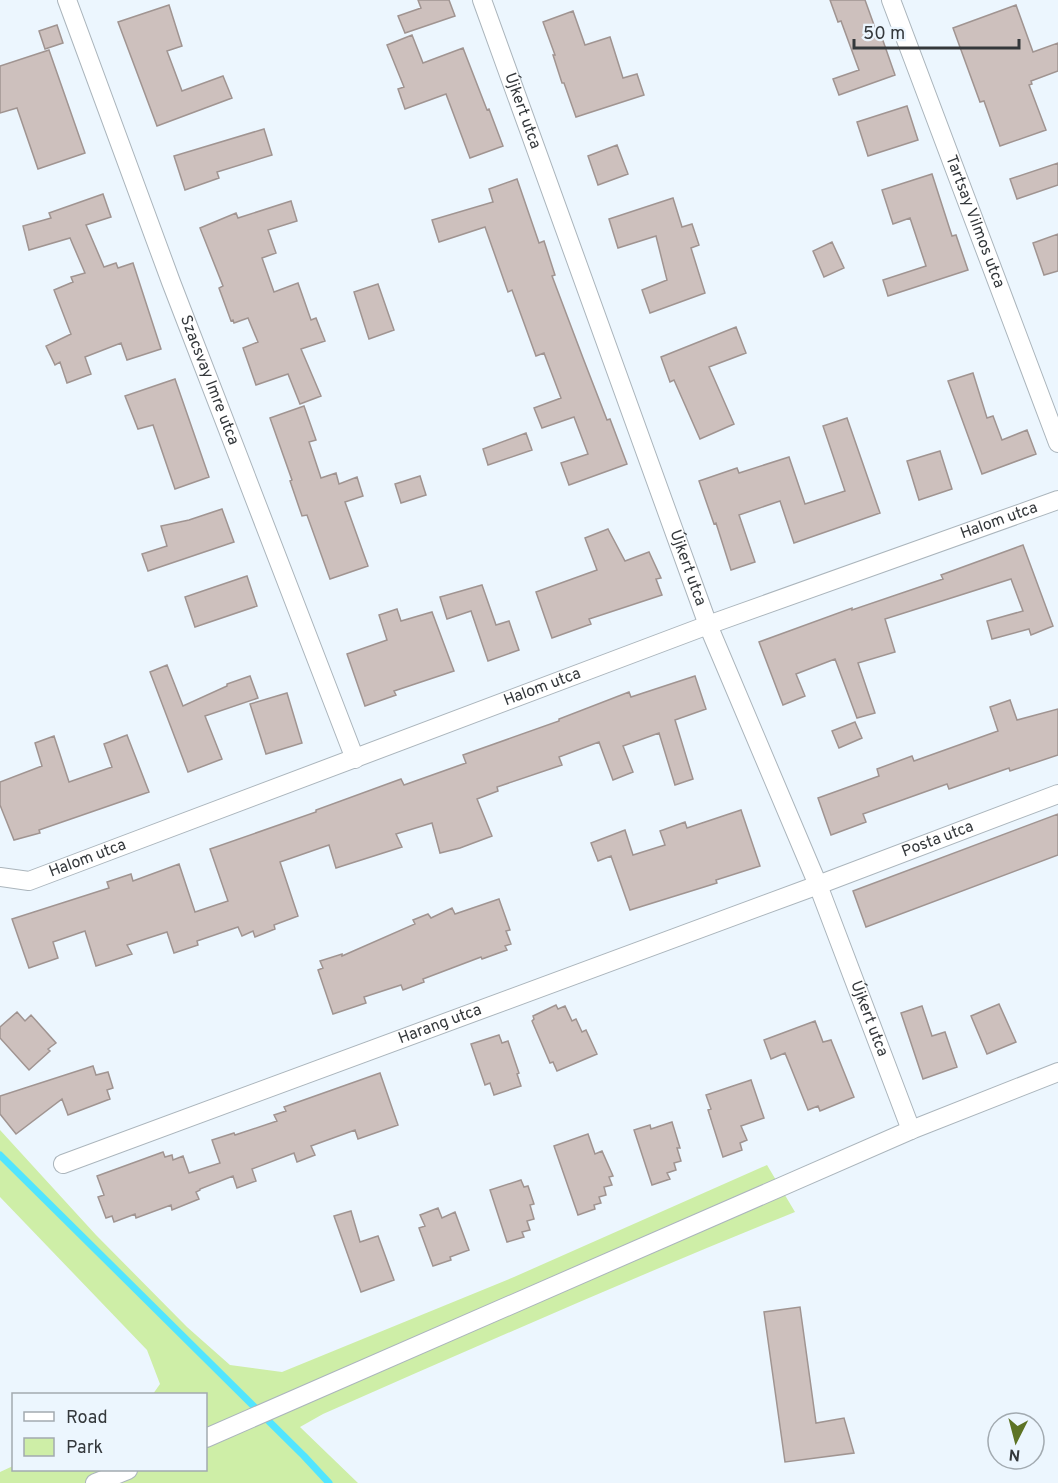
<svg xmlns="http://www.w3.org/2000/svg" width="1058" height="1483" font-family="Overpass,sans-serif">
	<style>
		.green { fill: #ceeea7 }
		.lines { fill: none; stroke-linecap: round; stroke-linejoin: round }
		.stream { stroke: #52e5fe; stroke-width: 7 }
		.building { fill: #cdc0bd; stroke: #a09491; stroke-width: 1.5 }
		.street-casing { stroke: #abb5bc; stroke-width: 20 }
		.street { stroke: #fff; stroke-width: 18 }
		.labels { text-anchor: middle; dominant-baseline: central; stroke-width: 4.5; stroke-linejoin: round; paint-order: stroke }
		.street-label { font-size: 16px; fill: #34383b; stroke: #ecf6fe }
	</style>
	<rect width="100%" height="100%" fill="#ecf6fe"/>
	<path class="green" d="M 0,1130 L 96,1235 L 187,1327 L 230,1365 L 282,1372 L 514,1277 L 767,1165 L 795,1212 C 636,1276 480,1345 323,1414 L 300,1427 L 358,1483 L 0,1483 L 0,1472 L 13,1466 L 14,1470 L 206,1470 L 206,1394 L 153,1394 L 160,1384 L 147,1350 L 0,1197 Z"/>
	<g class="lines">
		<path class="stream" d="M 0,1155 L 304,1456 L 329,1483"/>
	</g>
	<path class="building" d="M 418,0 L 449,0 L 455,16 L 405,33 L 398,16 L 421,8 Z
		M 830,0 L 865,0 L 878,36 L 881,35 L 895,75 L 839,95 L 833,79 L 859,70 L 841,21 L 838,22 Z
		M 169,5 L 182,46 L 167,51 L 182,91 L 223,76 L 232,98 L 157,126 L 118,22 Z
		M 1016,5 L 1033,52 L 1058,43 L 1058,71 L 1031,81 L 1032,84 L 1029,85 L 1046,130 L 1000,146 L 984,101 L 980,102 L 953,28 Z
		M 573,11 L 585,45 L 610,37 L 623,78 L 637,74 L 644,95 L 576,117 L 564,83 L 562,83 L 553,55 L 555,55 L 543,22 Z
		M 57,25 L 63,43 L 45,49 L 39,31 Z
		M 412,35 L 423,63 L 463,48 L 487,110 L 489,109 L 503,146 L 470,158 L 446,94 L 405,109 L 398,89 L 404,87 L 387,45 Z
		M 49,50 L 85,153 L 38,169 L 17,108 L 0,113 L 0,66 Z
		M 907,106 L 918,140 L 868,156 L 857,122 Z
		M 264,129 L 272,155 L 217,172 L 219,178 L 185,190 L 174,156 Z
		M 617,145 L 628,174 L 598,185 L 588,156 Z
		M 1058,163 L 1058,185 L 1017,199 L 1010,179 Z
		M 932,174 L 952,236 L 956,235 L 968,270 L 888,296 L 883,280 L 926,266 L 910,218 L 893,224 L 882,190 Z
		M 517,179 L 539,243 L 544,241 L 555,275 L 552,276 L 583,358 L 607,420 L 610,419 L 627,464 L 569,485 L 561,463 L 588,454 L 574,417 L 542,428 L 534,408 L 561,398 L 544,353 L 536,356 L 512,290 L 508,292 L 485,227 L 439,242 L 432,220 L 493,202 L 489,189 Z
		M 103,194 L 111,217 L 86,225 L 104,267 L 116,263 L 118,268 L 133,263 L 161,349 L 127,360 L 121,343 L 85,357 L 91,374 L 67,383 L 60,362 L 55,365 L 46,346 L 71,334 L 54,290 L 73,282 L 71,277 L 85,273 L 70,238 L 29,250 L 23,226 L 51,218 L 49,213 Z
		M 673,198 L 682,227 L 692,224 L 699,245 L 691,248 L 705,293 L 650,313 L 642,290 L 667,280 L 656,236 L 618,248 L 609,219 Z
		M 291,201 L 297,221 L 268,230 L 276,253 L 262,258 L 274,292 L 298,283 L 311,320 L 316,318 L 325,341 L 301,349 L 321,396 L 300,404 L 288,374 L 256,385 L 243,348 L 258,342 L 248,318 L 234,323 L 233,320 L 231,321 L 219,288 L 223,286 L 200,228 L 236,213 L 238,218 Z
		M 1058,234 L 1058,271 L 1044,275 L 1033,243 Z
		M 832,242 L 844,268 L 824,277 L 813,251 Z
		M 378,284 L 394,330 L 369,339 L 354,292 Z
		M 736,327 L 746,353 L 709,367 L 734,424 L 700,439 L 674,380 L 670,382 L 661,357 Z
		M 973,373 L 987,418 L 993,416 L 1002,440 L 1027,430 L 1036,454 L 982,474 L 948,381 Z
		M 175,379 L 209,477 L 175,489 L 153,425 L 138,429 L 125,396 Z
		M 304,406 L 316,440 L 309,442 L 321,478 L 336,473 L 339,484 L 357,477 L 363,496 L 345,502 L 368,566 L 330,579 L 307,515 L 302,516 L 290,481 L 292,480 L 270,418 Z
		M 847,418 L 880,513 L 794,543 L 780,501 L 739,515 L 755,562 L 731,570 L 716,523 L 714,524 L 699,481 L 737,468 L 739,473 L 789,457 L 805,504 L 845,491 L 823,426 Z
		M 526,433 L 532,450 L 488,465 L 483,449 Z
		M 940,451 L 952,489 L 919,500 L 907,461 Z
		M 420,476 L 426,495 L 401,503 L 395,484 Z
		M 222,509 L 234,542 L 148,571 L 142,554 L 167,546 L 161,526 L 189,520 Z
		M 608,529 L 625,561 L 649,552 L 661,578 L 656,579 L 662,595 L 589,619 L 591,624 L 552,638 L 536,592 L 597,570 L 585,538 Z
		M 1023,545 L 1053,626 L 1031,635 L 1029,629 L 992,639 L 987,621 L 1023,611 L 1011,579 L 885,619 L 895,652 L 858,663 L 875,713 L 857,718 L 835,659 L 796,674 L 805,696 L 783,705 L 759,642 L 852,608 L 852,610 L 943,579 L 941,575 Z
		M 247,576 L 257,606 L 195,627 L 185,597 Z
		M 482,585 L 496,625 L 509,621 L 519,650 L 488,661 L 471,611 L 447,619 L 440,597 Z
		M 397,609 L 401,621 L 432,612 L 454,671 L 394,691 L 396,695 L 365,706 L 347,654 L 387,640 L 379,615 Z
		M 167,665 L 183,706 L 227,686 L 227,684 L 250,676 L 258,698 L 205,716 L 222,759 L 188,772 L 150,672 Z
		M 695,676 L 706,709 L 675,720 L 693,779 L 675,785 L 659,733 L 623,746 L 633,772 L 613,780 L 599,742 L 559,757 L 562,765 L 497,787 L 498,791 L 477,799 L 492,836 L 460,848 L 440,853 L 432,823 L 396,834 L 402,847 L 336,868 L 329,845 L 280,862 L 298,916 L 274,925 L 275,929 L 255,937 L 253,931 L 242,936 L 238,927 L 197,941 L 198,945 L 174,953 L 167,932 L 127,945 L 132,954 L 96,966 L 85,931 L 53,942 L 58,958 L 29,968 L 12,919 L 109,888 L 107,882 L 131,874 L 133,881 L 179,864 L 195,912 L 228,901 L 210,849 L 316,812 L 316,810 L 401,779 L 404,785 L 466,763 L 463,755 L 559,721 L 559,719 L 629,692 L 631,697 Z
		M 287,693 L 302,743 L 266,754 L 250,704 Z
		M 1010,700 L 1017,720 L 1058,709 L 1058,755 L 1010,771 L 1009,768 L 949,789 L 947,784 L 863,814 L 866,822 L 831,835 L 818,798 L 879,776 L 877,769 L 912,756 L 914,761 L 998,731 L 990,707 Z
		M 855,722 L 862,738 L 839,748 L 832,731 Z
		M 127,735 L 149,792 L 39,830 L 40,833 L 14,840 L 0,805 L 0,782 L 42,766 L 35,743 L 54,736 L 69,782 L 112,767 L 104,744 Z
		M 741,810 L 760,866 L 716,880 L 717,883 L 630,910 L 611,856 L 598,861 L 591,843 L 625,830 L 633,855 L 665,845 L 660,831 L 685,822 L 687,828 Z
		M 1058,814 L 1058,855 L 866,927 L 853,891 Z
		M 499,899 L 510,930 L 506,931 L 511,944 L 505,946 L 507,950 L 482,959 L 481,957 L 423,979 L 424,982 L 403,990 L 401,985 L 364,997 L 366,1003 L 333,1014 L 318,970 L 323,968 L 320,961 L 342,954 L 342,956 L 415,924 L 413,920 L 428,914 L 431,918 L 452,908 L 455,914 Z
		M 999,1004 L 1016,1042 L 987,1054 L 971,1016 Z
		M 556,1005 L 558,1009 L 565,1006 L 572,1021 L 576,1019 L 582,1032 L 586,1030 L 597,1054 L 557,1071 L 553,1062 L 550,1063 L 532,1021 L 534,1019 L 533,1016 Z
		M 922,1006 L 932,1036 L 945,1032 L 957,1067 L 923,1079 L 901,1013 Z
		M 17,1012 L 25,1021 L 31,1015 L 56,1043 L 48,1049 L 50,1051 L 29,1070 L 0,1038 L 0,1027 Z
		M 815,1021 L 823,1042 L 831,1040 L 854,1097 L 820,1111 L 818,1106 L 808,1110 L 785,1053 L 771,1059 L 764,1040 Z
		M 499,1035 L 502,1043 L 508,1041 L 519,1073 L 517,1074 L 521,1086 L 494,1095 L 490,1083 L 485,1085 L 471,1044 Z
		M 93,1066 L 96,1075 L 108,1072 L 113,1088 L 107,1090 L 110,1099 L 68,1115 L 62,1099 L 16,1134 L 0,1114 L 0,1096 Z
		M 380,1073 L 398,1125 L 358,1139 L 355,1130 L 311,1146 L 315,1155 L 297,1162 L 294,1153 L 252,1169 L 256,1181 L 237,1188 L 233,1176 L 200,1189 L 200,1190 L 196,1192 L 199,1199 L 172,1210 L 171,1205 L 136,1218 L 135,1214 L 114,1222 L 112,1216 L 106,1218 L 98,1197 L 104,1195 L 97,1176 L 163,1152 L 165,1157 L 172,1155 L 173,1160 L 183,1156 L 189,1173 L 220,1163 L 212,1140 L 234,1133 L 235,1135 L 277,1121 L 274,1115 L 286,1111 L 284,1107 Z
		M 751,1080 L 764,1118 L 741,1126 L 747,1140 L 740,1143 L 742,1150 L 723,1157 L 708,1110 L 711,1109 L 706,1095 Z
		M 672,1122 L 680,1148 L 677,1148 L 681,1161 L 674,1163 L 676,1170 L 667,1173 L 670,1179 L 652,1185 L 634,1130 L 650,1125 L 651,1129 Z
		M 588,1134 L 595,1154 L 602,1151 L 613,1176 L 609,1177 L 612,1185 L 604,1187 L 606,1195 L 599,1197 L 601,1203 L 594,1205 L 595,1209 L 578,1215 L 554,1146 Z
		M 521,1180 L 524,1187 L 528,1186 L 534,1204 L 530,1205 L 534,1219 L 527,1221 L 530,1230 L 522,1232 L 524,1237 L 507,1242 L 490,1190 Z
		M 438,1208 L 442,1218 L 455,1212 L 469,1250 L 450,1257 L 451,1260 L 433,1266 L 419,1228 L 425,1226 L 420,1215 Z
		M 351,1211 L 360,1242 L 378,1236 L 394,1280 L 361,1292 L 334,1216 Z
		M 800,1307 L 816,1423 L 844,1418 L 854,1453 L 785,1462 L 764,1312 Z"/>
	<g class="lines">
		<defs>
			<g id="street">
				<path id="s1" d="M 67,0 L 171,282 L 355,759"/>
				<path id="s2" d="M 482,0 L 708,625 L 818,885 L 911,1130"/>
				<path id="s3" d="M 891,0 L 1058,443"/>
				<path id="s4" d="M 0,877 L 29,881 L 708,625 L 1058,500"/>
				<path id="s5" d="M 63,1164 L 818,885 L 1058,794"/>
				<path d="M 206,1438 L 911,1130 L 1058,1072"/>
				<path d="M 95,1483 L 128,1470"/>
			</g>
		</defs>
		<use href="#street" class="street-casing"/>
		<use href="#street" class="street"/>
	</g>
	<g class="labels">
		<g class="street-label">
			<text stroke="none"><textPath href="#s2" startOffset="118">Újkert utca</textPath></text>
			<text stroke="none"><textPath href="#s3" startOffset="237">Tartsay Vilmos utca</textPath></text>
			<text stroke="none"><textPath href="#s1" startOffset="406">Szacsvay Imre utca</textPath></text>
			<text stroke="none"><textPath href="#s4" startOffset="1064">Halom utca</textPath></text>
			<text stroke="none"><textPath href="#s2" startOffset="604">Újkert utca</textPath></text>
			<text stroke="none"><textPath href="#s4" startOffset="578">Halom utca</textPath></text>
			<text stroke="none"><textPath href="#s5" startOffset="933">Posta utca</textPath></text>
			<text stroke="none"><textPath href="#s4" startOffset="92">Halom utca</textPath></text>
			<text stroke="none"><textPath href="#s2" startOffset="1090">Újkert utca</textPath></text>
			<text stroke="none"><textPath href="#s5" startOffset="402">Harang utca</textPath></text>
		</g>
	</g>
	<rect x="12" y="1393" width="195" height="78" fill="#ecf6fe" stroke="#a2aab0" stroke-width="1.5"/>
	<rect x="24" y="1412" width="30" height="9" fill="#ffffff" stroke="#a2aab0" stroke-width="1.5"/>
	<text x="66" y="1423" font-size="18" fill="#34383b">Road</text>
	<rect x="24" y="1438" width="30" height="18" fill="#ceeea7" stroke="#a2aab0" stroke-width="1.5"/>
	<text x="66" y="1453" font-size="18" fill="#34383b">Park</text>
	<g transform="translate(1016 1441) rotate(186)"><circle r="28" fill="#ecf6fe" stroke="#a2aab0" stroke-width="1.5"/>
	<path d="M0-4.5L10 22L0 15L-10 22Z" fill="#5d7324"/>
	<text y="-9" font-size="16" font-weight="bold" text-anchor="middle" fill="#34383b">N</text>
	</g>
	<path d="M854 39v9h165v-9" fill="none" stroke="#34383b" stroke-width="3"/>
	<text x="863" y="39" font-size="18" fill="#34383b" stroke="#ecf6fe" stroke-width="4.5" paint-order="stroke">50 m</text>
</svg>
